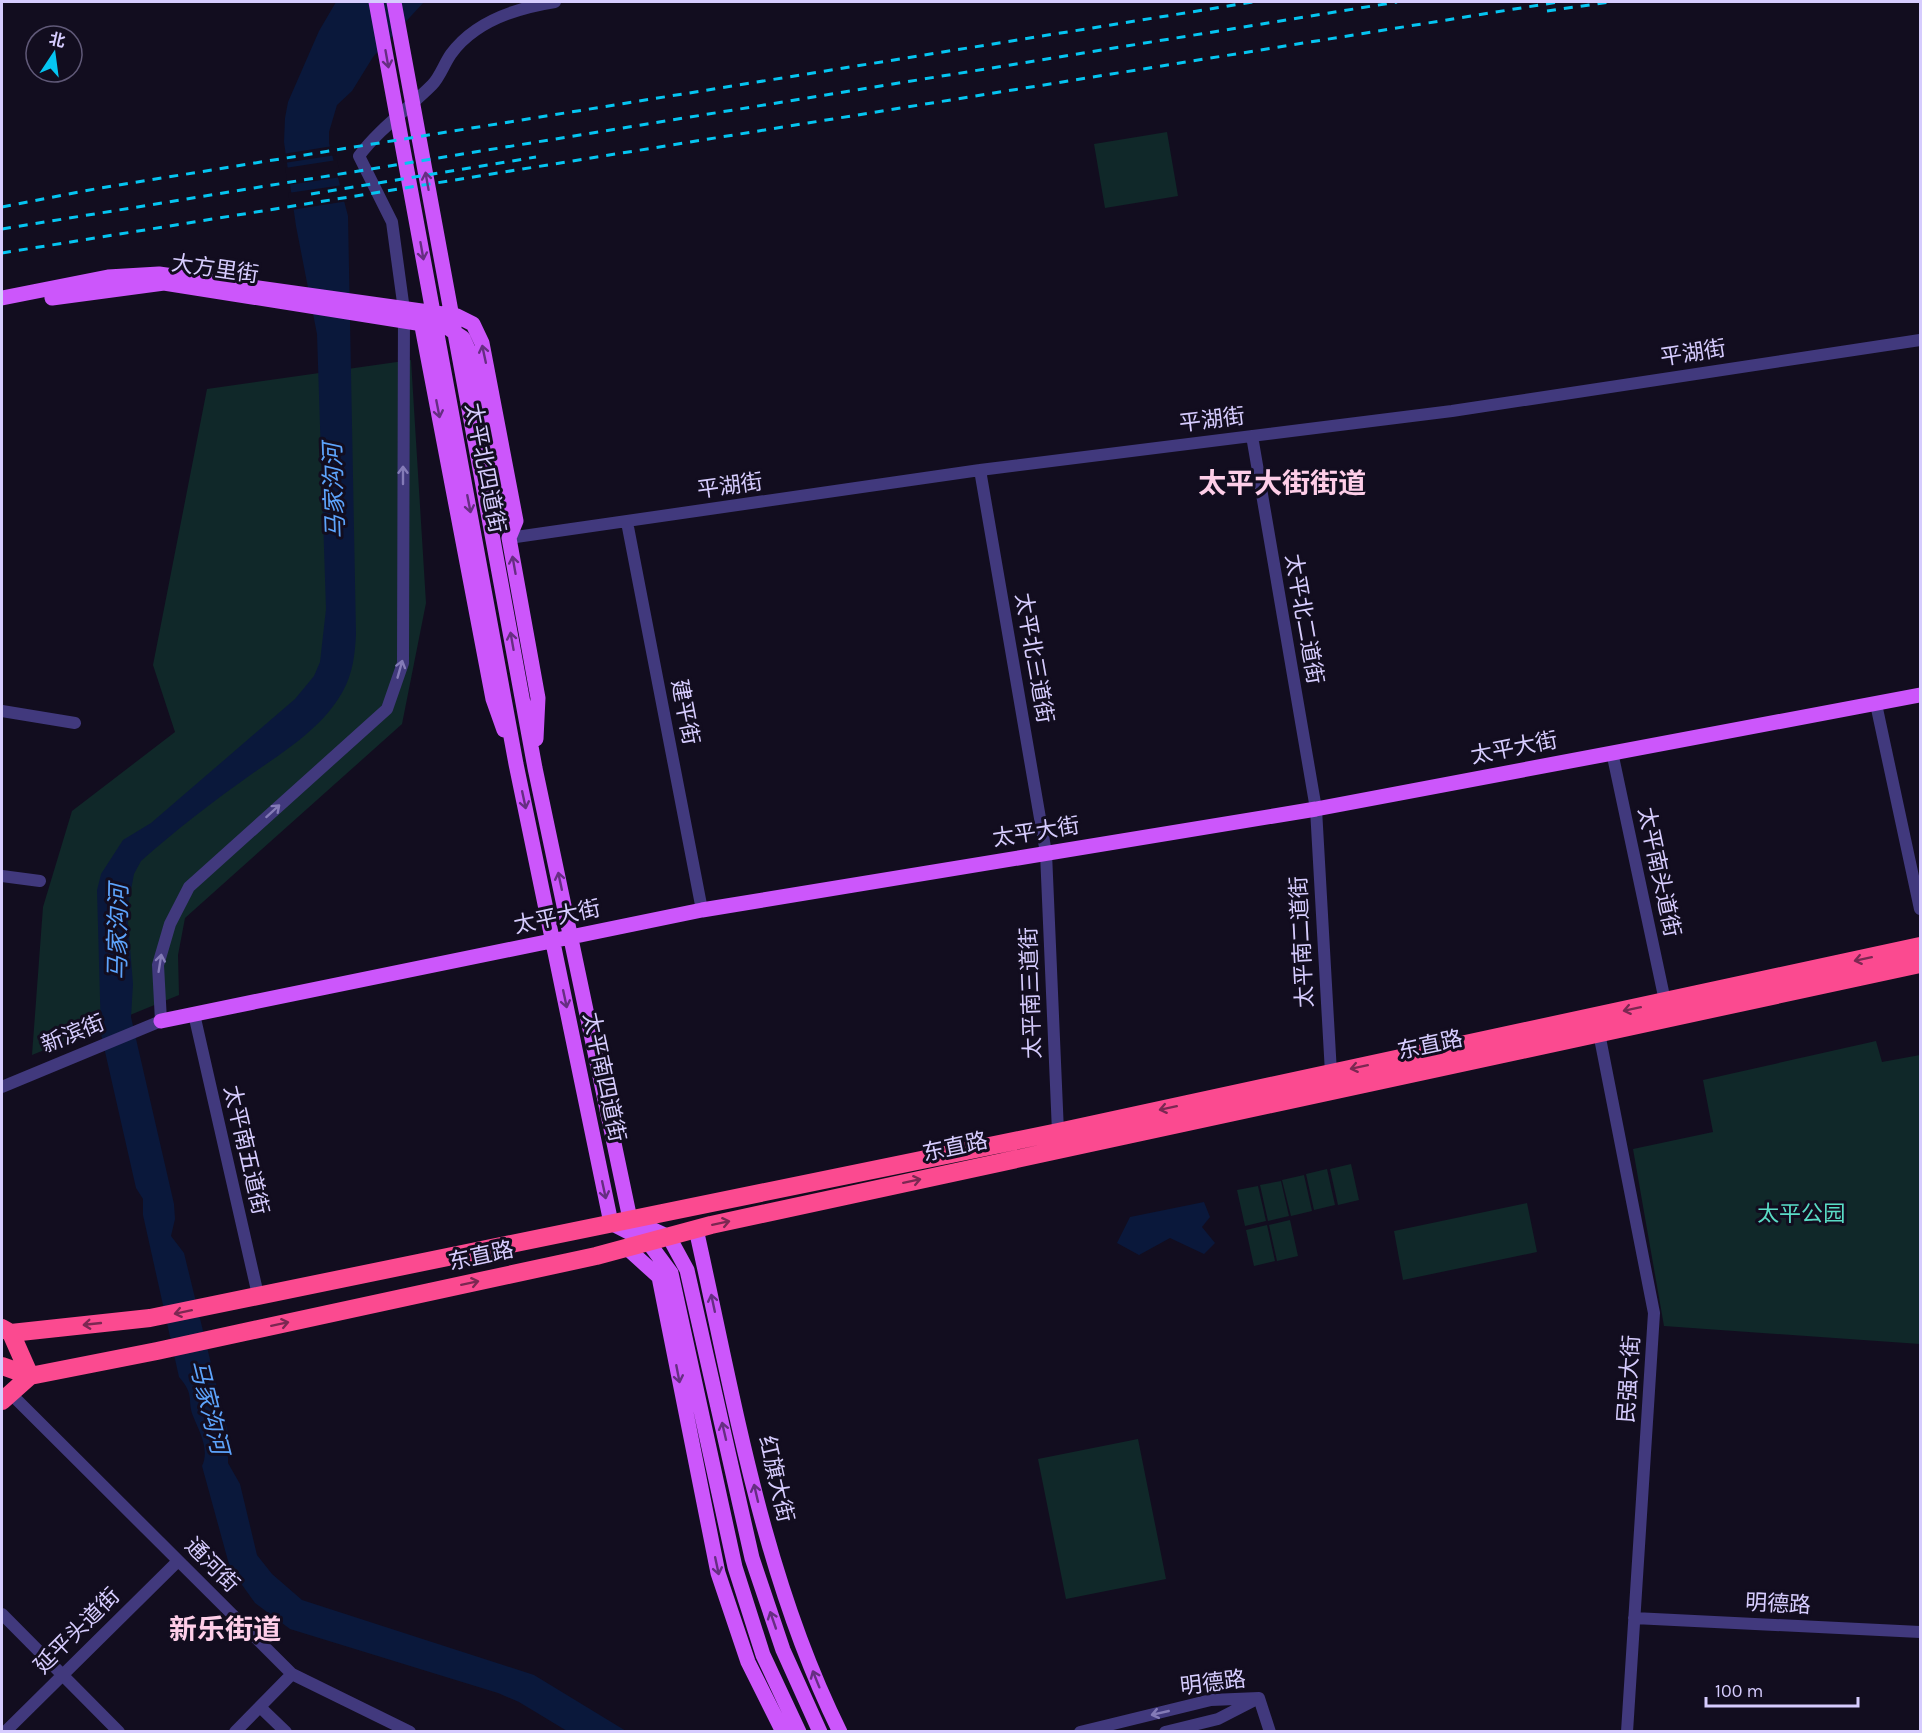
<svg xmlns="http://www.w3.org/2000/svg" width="1922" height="1733" font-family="Karla,'Noto Sans SC',sans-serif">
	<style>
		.green { fill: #102829 }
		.water { fill: #0a183b }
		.pier { fill: #120d1f }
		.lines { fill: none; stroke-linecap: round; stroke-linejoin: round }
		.minor { stroke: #41397d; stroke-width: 12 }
		.major { stroke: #cc56fb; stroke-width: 15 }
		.highway { stroke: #fb4a90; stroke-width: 18 }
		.rail { stroke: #05c5f1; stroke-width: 3; stroke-dasharray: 9 8; stroke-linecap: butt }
		.oneway { stroke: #662e82 }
		.oneway2 { stroke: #847bb7 }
		.oneway3 { stroke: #7b2852 }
		.labels { text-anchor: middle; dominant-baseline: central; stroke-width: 6; stroke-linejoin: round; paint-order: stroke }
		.street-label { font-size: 22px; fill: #d6ccfe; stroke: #120d1f }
		.park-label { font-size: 22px; fill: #5adcc6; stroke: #120d1f }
		.water-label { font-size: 24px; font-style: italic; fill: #5da4fc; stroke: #120d1f }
		.district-label { font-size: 28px; font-weight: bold; fill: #fecee8; stroke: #120d1f }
	</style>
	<rect width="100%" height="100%" fill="#120d1f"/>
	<path class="green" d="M 1167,132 L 1178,196 L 1105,208 L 1094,144 Z
		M 411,360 L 426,603 L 402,724 L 185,918 L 178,955 L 179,995 L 32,1055 L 43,907 L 72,811 L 175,732 L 153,665 L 207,389 Z
		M 1876,1041 L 1882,1062 L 1920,1055 L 1920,1344 L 1664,1326 L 1633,1149 L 1713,1132 L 1703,1080 Z
		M 1351,1164 L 1359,1200 L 1338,1205 L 1330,1169 Z
		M 1327,1169 L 1335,1205 L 1314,1210 L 1306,1174 Z
		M 1304,1175 L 1312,1211 L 1291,1216 L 1282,1180 Z
		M 1281,1181 L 1289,1216 L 1268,1221 L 1260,1185 Z
		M 1258,1186 L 1266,1221 L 1245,1226 L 1237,1190 Z
		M 1527,1203 L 1537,1252 L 1403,1280 L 1394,1231 Z
		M 1290,1220 L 1298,1256 L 1277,1261 L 1269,1225 Z
		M 1267,1225 L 1275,1261 L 1254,1266 L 1246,1230 Z
		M 1138,1439 L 1166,1579 L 1066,1599 L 1038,1459 Z"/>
	<path class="water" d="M 336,2 L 424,2 L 373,57 L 352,91 L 337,105 L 329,132 L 329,143 L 348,216 L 356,634 C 355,654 353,673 343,691 C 322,729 283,752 249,776 C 212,802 175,831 141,861 L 134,874 L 127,911 L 133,984 L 131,1017 L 174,1204 L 175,1219 L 171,1236 L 184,1253 L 228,1433 L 228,1463 L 240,1484 L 257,1555 L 272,1574 L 302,1600 L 534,1675 L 626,1731 L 567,1731 L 519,1702 L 498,1693 L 290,1629 L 255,1603 L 230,1568 L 202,1466 C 210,1449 199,1431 193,1416 C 187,1400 195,1395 179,1377 L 143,1215 L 143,1199 L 136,1188 L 101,1034 L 97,890 L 101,874 L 123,840 L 151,823 L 295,699 L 314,676 L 320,662 L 326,609 L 317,334 L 296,226 L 284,142 L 285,118 L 288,102 L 319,31 Z
		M 1204,1202 L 1210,1217 L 1202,1227 L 1215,1243 L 1204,1254 L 1170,1238 L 1139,1255 L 1117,1243 L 1130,1217 Z"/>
	<path class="pier" d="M 333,146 L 336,155 L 284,163 L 283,154 Z
		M 337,160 L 341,177 L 288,185 L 285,168 Z
		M 343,185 L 348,201 L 291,210 L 288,193 Z"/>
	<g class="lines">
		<path class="minor" d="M 1252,436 L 1316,809 L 1331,1073
			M 980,470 L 1046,853 L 1058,1132
			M 627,522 L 702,910
			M 509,538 L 980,470 L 1452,411 L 1920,340
			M 1876,704 L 1920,909
			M 2,711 L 75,723
			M 1612,752 L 1665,1001
			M 2,876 L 40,881
			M 194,1014 L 258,1295
			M 1599,1033 L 1654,1313 L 1627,1732
			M 2,1087 L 161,1021 L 158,965 L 170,924 L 189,887 L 387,709 L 403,663 L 404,310 L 392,222 L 359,156 C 380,128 407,110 432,85 C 440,77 444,64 451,54 C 475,21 516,8 555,2
			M 10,1393 L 292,1674 L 410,1732
			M 2,1614 L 119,1732
			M 1634,1618 L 1920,1632
			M 1259,1698 L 1270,1732
			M 260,1707 L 286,1732
			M 5,1732 L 178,1561
			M 235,1732 L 292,1674
			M 1080,1732 L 1211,1700 L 1259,1698
			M 1165,1732 L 1218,1719 L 1255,1700"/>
		<path class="major" d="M 376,2 L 516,764 L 611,1223 L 648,1242 L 671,1273 L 735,1567 L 763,1655 L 799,1732
			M 394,2 L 535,768 L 630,1219 L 669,1237 L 687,1270 L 752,1558 L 783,1650 L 820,1732
			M 2,298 L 108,277 L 159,274 L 457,316 L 473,324 L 482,343 L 516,521 L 509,538 L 538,698 L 536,739
			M 52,298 L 164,283 L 448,328 L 463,338 L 473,360 L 507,528
			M 420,316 L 493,699 L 504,730
			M 161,1021 L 702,910 L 1316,809 L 1920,695
			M 696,1229 C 734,1398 762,1575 840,1732
			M 627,1248 L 659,1277 L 718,1573 L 748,1662 L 783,1732"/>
		<path class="highway" d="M 2,1328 L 11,1333 L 150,1318 L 1058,1132 L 1920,946
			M 11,1333 L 30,1376
			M 2,1366 L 30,1376 L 157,1351 L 596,1256 L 711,1225 L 1920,964
			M 2,1401 L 30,1376"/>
		<path class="rail" d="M 1547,11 L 1610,2
			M 311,194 L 536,157
			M 2,207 L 100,188 L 1253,2
			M 2,229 L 1397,2
			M 2,253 L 1558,2"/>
	</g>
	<defs><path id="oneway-shaft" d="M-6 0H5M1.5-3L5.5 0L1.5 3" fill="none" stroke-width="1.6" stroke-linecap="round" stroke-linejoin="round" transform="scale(1.5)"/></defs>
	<g class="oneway">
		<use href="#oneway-shaft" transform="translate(387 59) rotate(80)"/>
		<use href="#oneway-shaft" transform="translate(427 181) rotate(-100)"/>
		<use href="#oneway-shaft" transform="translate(422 251) rotate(80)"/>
		<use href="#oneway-shaft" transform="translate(484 354) rotate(-102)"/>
		<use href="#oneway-shaft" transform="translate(438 409) rotate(79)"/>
		<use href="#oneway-shaft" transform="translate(469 504) rotate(79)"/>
		<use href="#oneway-shaft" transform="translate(514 565) rotate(-100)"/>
		<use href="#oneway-shaft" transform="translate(512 641) rotate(-100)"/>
		<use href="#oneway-shaft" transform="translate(524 800) rotate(78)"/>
		<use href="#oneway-shaft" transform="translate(560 881) rotate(-102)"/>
		<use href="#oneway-shaft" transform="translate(565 999) rotate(78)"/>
		<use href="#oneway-shaft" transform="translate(604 1190) rotate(78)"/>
		<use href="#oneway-shaft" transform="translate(713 1303) rotate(-102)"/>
		<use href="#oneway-shaft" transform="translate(678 1374) rotate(79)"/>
		<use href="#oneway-shaft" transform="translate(724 1431) rotate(-103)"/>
		<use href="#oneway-shaft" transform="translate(756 1493) rotate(-103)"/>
		<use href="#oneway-shaft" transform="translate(717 1566) rotate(78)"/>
		<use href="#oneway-shaft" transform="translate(773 1620) rotate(-109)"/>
		<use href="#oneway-shaft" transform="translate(816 1679) rotate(-112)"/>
	</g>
	<g class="oneway2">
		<use href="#oneway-shaft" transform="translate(403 475) rotate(-90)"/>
		<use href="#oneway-shaft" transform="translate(400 669) rotate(-74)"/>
		<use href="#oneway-shaft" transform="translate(273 811) rotate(-42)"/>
		<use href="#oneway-shaft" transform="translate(160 963) rotate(-81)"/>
		<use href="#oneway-shaft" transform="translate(1160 1713) rotate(167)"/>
	</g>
	<g class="oneway3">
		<use href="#oneway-shaft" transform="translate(1863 959) rotate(168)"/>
		<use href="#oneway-shaft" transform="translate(1632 1009) rotate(168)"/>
		<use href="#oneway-shaft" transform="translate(1359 1067) rotate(168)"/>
		<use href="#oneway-shaft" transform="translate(1168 1108) rotate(168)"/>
		<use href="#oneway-shaft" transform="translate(912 1181) rotate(-12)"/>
		<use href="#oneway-shaft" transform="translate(721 1223) rotate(-12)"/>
		<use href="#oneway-shaft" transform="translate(470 1283) rotate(-12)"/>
		<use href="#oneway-shaft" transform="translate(183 1312) rotate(168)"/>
		<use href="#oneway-shaft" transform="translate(92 1324) rotate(174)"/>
		<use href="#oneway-shaft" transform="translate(280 1324) rotate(-12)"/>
	</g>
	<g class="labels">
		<g class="street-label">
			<text transform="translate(215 269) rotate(8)">大方里街</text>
			<text transform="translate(1693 353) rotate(-9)">平湖街</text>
			<text transform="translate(1212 420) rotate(-7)">平湖街</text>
			<text transform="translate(485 468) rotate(79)">太平北四道街</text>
			<text transform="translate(730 486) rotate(-8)">平湖街</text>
			<text transform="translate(1304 619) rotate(80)">太平北二道街</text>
			<text transform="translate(1034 658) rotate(80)">太平北三道街</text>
			<text transform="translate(685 712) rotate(79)">建平街</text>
			<text transform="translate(1514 748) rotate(-11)">太平大街</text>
			<text transform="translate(1036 832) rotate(-9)">太平大街</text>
			<text transform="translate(1659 872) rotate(78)">太平南头道街</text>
			<text transform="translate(557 917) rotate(-12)">太平大街</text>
			<text transform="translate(1302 942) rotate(-93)">太平南二道街</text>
			<text transform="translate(1031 993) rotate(-92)">太平南三道街</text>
			<text transform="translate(73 1034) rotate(-22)">新滨街</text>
			<text transform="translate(1430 1045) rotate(-12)">东直路</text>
			<text transform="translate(604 1077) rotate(78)">太平南四道街</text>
			<text transform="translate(955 1147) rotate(-12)">东直路</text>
			<text transform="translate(246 1150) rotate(77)">太平南五道街</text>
			<text transform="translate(481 1256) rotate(-12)">东直路</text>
			<text transform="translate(1629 1379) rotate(-86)">民强大街</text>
			<text transform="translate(776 1479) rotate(77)">红旗大街</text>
			<text transform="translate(212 1565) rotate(45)">通河街</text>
			<text transform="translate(1778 1604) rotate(3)">明德路</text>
			<text transform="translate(77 1631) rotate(-45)">延平头道街</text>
			<text transform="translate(1213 1683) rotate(-7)">明德路</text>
		</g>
		<g class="park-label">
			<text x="1801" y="1214">太平公园</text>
		</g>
		<g class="water-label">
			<text transform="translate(334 491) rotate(-92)">马家沟河</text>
			<text transform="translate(118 932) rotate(-89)">马家沟河</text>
			<text transform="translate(209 1407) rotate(76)">马家沟河</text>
		</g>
		<g class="district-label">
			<text x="1282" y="483">太平大街街道</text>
			<text x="225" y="1629">新乐街道</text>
		</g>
	</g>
	<rect width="1922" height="1733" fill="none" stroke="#d6ccfe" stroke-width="6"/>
	<g transform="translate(54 54) rotate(13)"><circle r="28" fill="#120d1f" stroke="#605978" stroke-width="1.5"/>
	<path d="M0-4.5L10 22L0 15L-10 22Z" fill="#05c5f1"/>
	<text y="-9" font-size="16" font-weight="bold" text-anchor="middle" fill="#d6ccfe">北</text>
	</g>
	<path d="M1706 1697v9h152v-9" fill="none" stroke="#d6ccfe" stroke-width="3"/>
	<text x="1715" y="1697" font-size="18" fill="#d6ccfe" stroke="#120d1f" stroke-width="4.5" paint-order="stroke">100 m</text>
</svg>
